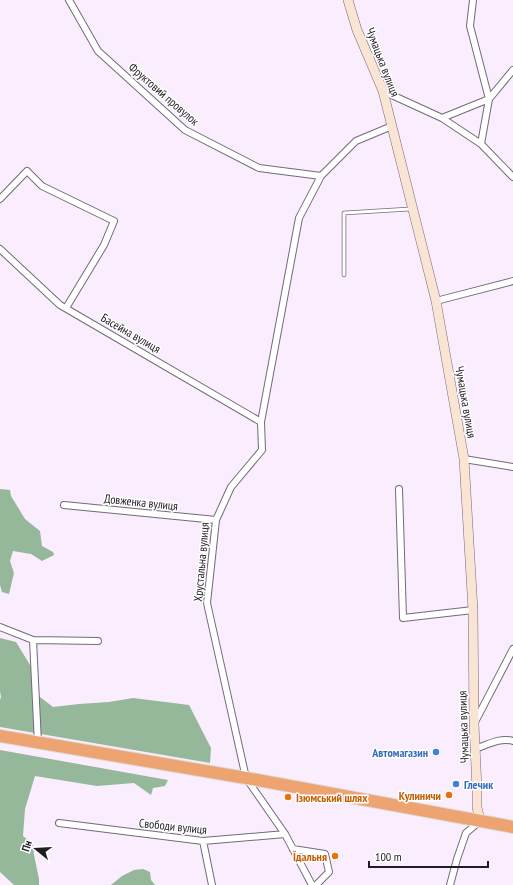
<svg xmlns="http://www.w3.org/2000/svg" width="513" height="885" font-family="'PT Sans Narrow',sans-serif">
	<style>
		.forest { fill: #96b89a }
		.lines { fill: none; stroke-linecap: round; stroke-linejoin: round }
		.lane-casing { stroke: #746a78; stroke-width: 4.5 }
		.street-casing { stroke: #746a78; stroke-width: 8 }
		.secondary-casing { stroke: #746a78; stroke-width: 10 }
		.highway-casing { stroke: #dbdbdc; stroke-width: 14 }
		.lane { stroke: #fff; stroke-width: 3 }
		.street { stroke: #fff; stroke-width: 6 }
		.secondary { stroke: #fae4d4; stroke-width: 9 }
		.highway { stroke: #eea471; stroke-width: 12 }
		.shop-dot { fill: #3f7fe0; stroke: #fff; stroke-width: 1.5 }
		.food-dot { fill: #e8710a; stroke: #fff; stroke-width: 1.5 }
		.labels { text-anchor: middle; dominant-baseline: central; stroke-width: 3; stroke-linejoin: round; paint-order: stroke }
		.street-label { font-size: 12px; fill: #211c22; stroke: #fff }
		.shop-label { font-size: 12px; font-weight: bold; fill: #366cbe; stroke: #fff; text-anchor: end }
		.food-label { font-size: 12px; font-weight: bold; fill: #c56008; stroke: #fff; text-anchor: end }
	</style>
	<rect width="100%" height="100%" fill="#f9edfe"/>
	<path class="forest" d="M 0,489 L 10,490 L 11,496 L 25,519 L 40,531 L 42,546 L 53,552 L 54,555 L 42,561 L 31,554 L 13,551 L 10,561 L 14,573 L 9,594 L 2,592 L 0,585 Z
		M 0,638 L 16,642 L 35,673 L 36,694 L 53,707 L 79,704 L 109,702 L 133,698 L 189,705 L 211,748 L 210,763 L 0,727 L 0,700 L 1,697 L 0,691 Z
		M 0,750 L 168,780 L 165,786 L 153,788 L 151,795 L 134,783 L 97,786 L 35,776 L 25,809 L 23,836 L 33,844 L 34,855 L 39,879 L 39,885 L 14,885 L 0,872 Z
		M 143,869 L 150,872 L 151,880 L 155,885 L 111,885 L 122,876 L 134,870 Z"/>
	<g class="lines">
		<defs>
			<path id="lane" d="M 344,275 L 344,213 L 410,209"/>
			<path id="street" d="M 69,0 L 98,51 L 185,130 L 259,168 L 321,176
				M 473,0 L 470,26 L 489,99 L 481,144
				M 383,91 L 442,118 L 481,144 L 513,177
				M 442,118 L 489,99 L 513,70
				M 0,199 L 27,171 L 42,186 L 114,221 L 104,245 L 66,308
				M 0,249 L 60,305 L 261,422
				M 436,301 L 513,281
				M 464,459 L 513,467
				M 399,489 L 403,618 L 473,610
				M 64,505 L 216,520
				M 0,627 L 33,640 L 98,641
				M 33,640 L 38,743
				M 475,722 L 513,649
				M 475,749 C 487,745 500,737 513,741
				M 59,823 L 203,841 L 285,834
				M 203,841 L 212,885
				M 293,849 L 325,854 L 329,872 L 316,885
				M 312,885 L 285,834 L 246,778 L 207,603 L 216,520 L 231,487 L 262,450 L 261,422 L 299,218 L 321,176 L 356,141 L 392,126
				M 450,885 L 457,859 L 466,833 L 480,821"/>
			<path id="secondary" d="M 348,0 L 357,30 L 383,91 L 436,301 L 464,459 L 473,610 L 474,724 L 477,789 L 477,807 L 480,821"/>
			<path id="highway" d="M 0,736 L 246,778 L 513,827"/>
		</defs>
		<use href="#lane" class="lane-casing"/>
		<use href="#street" class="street-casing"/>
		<use href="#secondary" class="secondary-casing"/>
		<use href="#highway" class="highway-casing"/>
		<use href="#lane" class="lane"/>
		<use href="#street" class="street"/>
		<use href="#secondary" class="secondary"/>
		<use href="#highway" class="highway"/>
	</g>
	<g class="shop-dot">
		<circle cx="436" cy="752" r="4"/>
		<circle cx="456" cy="784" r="4"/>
	</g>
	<g class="food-dot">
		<circle cx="449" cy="795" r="4"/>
		<circle cx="288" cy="797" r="4"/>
		<circle cx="335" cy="856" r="4"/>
	</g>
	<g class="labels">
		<g class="street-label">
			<text transform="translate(383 62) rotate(69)">Чумацька вулиця</text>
			<text transform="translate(164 94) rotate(41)">Фруктовий провулок</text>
			<text transform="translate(131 333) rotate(30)">Басейна вулиця</text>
			<text transform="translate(466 402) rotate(80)">Чумацька вулиця</text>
			<text transform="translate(141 502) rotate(6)">Довженка вулиця</text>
			<text transform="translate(201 562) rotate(-85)">Хрустальна вулиця</text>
			<text transform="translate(463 727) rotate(-92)">Чумацька вулиця</text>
			<text transform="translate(173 826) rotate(6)">Свободи вулиця</text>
		</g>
		<g class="shop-label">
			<text x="428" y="752">Автомагазин</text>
			<text x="464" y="784" text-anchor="start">Глечик</text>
		</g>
		<g class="food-label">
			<text x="441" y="795">Кулиничи</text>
			<text x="296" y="797" text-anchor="start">Ізюмський шлях</text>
			<text x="327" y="856">Їдальня</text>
		</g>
	</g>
	<g transform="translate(36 849) rotate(288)" stroke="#ffffff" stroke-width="3" paint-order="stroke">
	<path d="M0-3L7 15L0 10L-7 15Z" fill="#211c22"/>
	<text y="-6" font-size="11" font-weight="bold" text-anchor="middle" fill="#211c22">Пн</text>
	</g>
	<path d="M369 861v6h119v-6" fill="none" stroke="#211c22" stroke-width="2"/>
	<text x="375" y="861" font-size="12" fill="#211c22" stroke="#ffffff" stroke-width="3" paint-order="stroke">100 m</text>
</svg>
